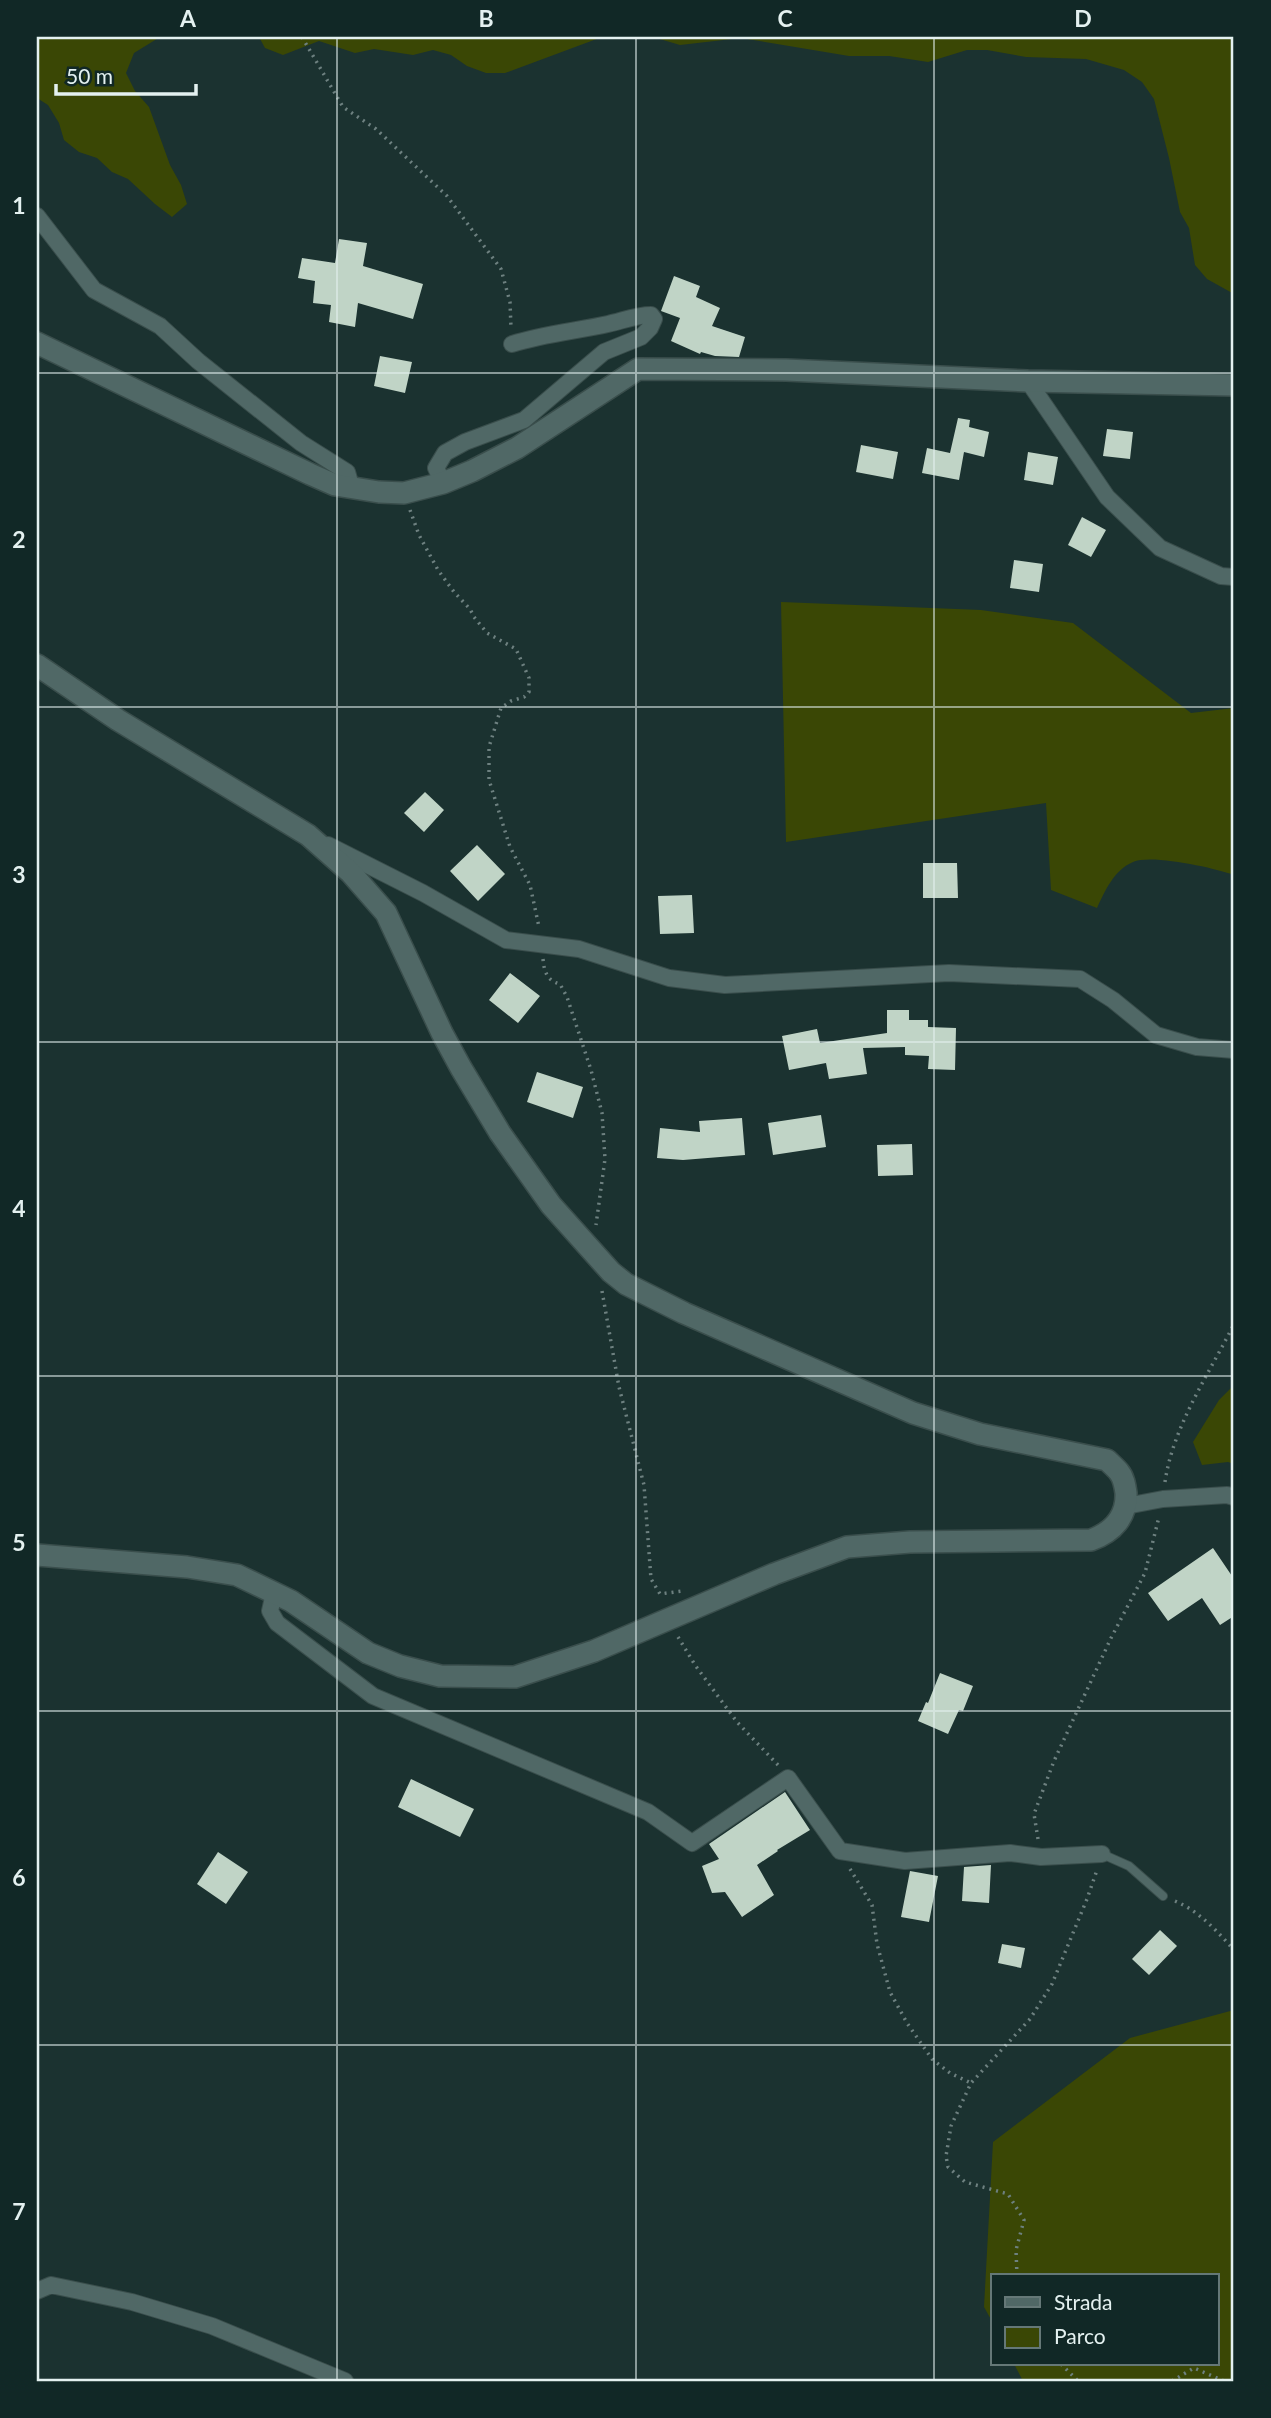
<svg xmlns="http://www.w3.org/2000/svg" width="1271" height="2418" font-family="Lato,sans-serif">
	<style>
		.green { fill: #3a4705 }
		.building { fill: #c0d4c6 }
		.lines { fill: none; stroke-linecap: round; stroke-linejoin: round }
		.lane-casing { stroke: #3a4e4c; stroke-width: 10 }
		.street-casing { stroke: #3a4e4c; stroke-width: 18 }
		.secondary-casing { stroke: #3a4e4c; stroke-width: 24 }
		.path { stroke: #6e8180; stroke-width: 3.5; stroke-dasharray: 2 5; stroke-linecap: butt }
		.lane { stroke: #506866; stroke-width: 8 }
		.street { stroke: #506866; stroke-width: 16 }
		.secondary { stroke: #506866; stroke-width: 21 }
		.grid { fill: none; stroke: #e4f1f0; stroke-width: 2; stroke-opacity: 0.55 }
		.neatline { fill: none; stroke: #e4f1f0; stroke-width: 2.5 }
		.grid-label { font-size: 23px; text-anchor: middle; font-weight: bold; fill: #e4f1f0 }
	</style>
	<rect width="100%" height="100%" fill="#1b3230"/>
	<path class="green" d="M 37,37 L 160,37 L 134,53 L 126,73 L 135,91 L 149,107 L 170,165 L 181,185 L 187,204 L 172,217 L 155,204 L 128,179 L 112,172 L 97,158 L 79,152 L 64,140 L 59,123 L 48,105 L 37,98 Z
		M 259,37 L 602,37 L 505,73 L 486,73 L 467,66 L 451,55 L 433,50 L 413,55 L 374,49 L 355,53 L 319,41 L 283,55 L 265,48 Z
		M 653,37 L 1234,37 L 1234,294 L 1207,279 L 1195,265 L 1189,228 L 1180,212 L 1169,158 L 1154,99 L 1142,82 L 1124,70 L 1086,59 L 1026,57 L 987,50 L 967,50 L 928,62 L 889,56 L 849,56 L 741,38 L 680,45 Z
		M 781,602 L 981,610 L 1073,623 L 1191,713 L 1234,708 L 1234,875 C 1214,868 1152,854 1133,862 C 1114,870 1105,891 1097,908 L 1051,890 L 1046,803 L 786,842 Z
		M 1234,1385 L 1234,1464 L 1228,1462 L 1202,1465 L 1193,1442 L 1219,1400 Z
		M 1234,2010 L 1234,2381 L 1023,2381 L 1014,2364 L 1217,2364 L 1217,2276 L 993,2276 L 993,2323 L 984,2307 L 993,2142 L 1130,2038 Z"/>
	<path class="building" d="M 339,239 L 367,243 L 363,266 L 423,284 L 413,319 L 358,303 L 355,327 L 329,322 L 331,305 L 313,303 L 315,281 L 298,278 L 302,258 L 335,263 Z
		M 674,276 L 700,286 L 696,297 L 720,308 L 712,326 L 745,337 L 739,357 L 715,356 L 701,352 L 700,354 L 671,341 L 680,318 L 661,311 Z
		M 380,356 L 412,362 L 405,393 L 374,386 Z
		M 958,418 L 970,420 L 969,427 L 989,432 L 984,457 L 964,452 L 959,480 L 922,473 L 927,448 L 950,453 Z
		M 1107,429 L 1133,432 L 1130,459 L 1103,456 Z
		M 861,445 L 898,452 L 893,479 L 856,472 Z
		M 1028,452 L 1058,457 L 1053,485 L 1024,480 Z
		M 1082,517 L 1106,530 L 1091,557 L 1068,545 Z
		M 1014,560 L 1043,564 L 1039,592 L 1010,588 Z
		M 425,792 L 444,810 L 424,832 L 404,813 Z
		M 477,845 L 505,874 L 478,901 L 450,871 Z
		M 923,863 L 957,863 L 958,898 L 923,898 Z
		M 692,895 L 694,933 L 660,934 L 658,896 Z
		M 510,973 L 540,996 L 518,1023 L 489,1000 Z
		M 887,1010 L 909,1010 L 909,1020 L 928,1020 L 928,1027 L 956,1028 L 955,1070 L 928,1069 L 929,1056 L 905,1055 L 905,1047 L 863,1048 L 867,1074 L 829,1079 L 826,1063 L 789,1070 L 782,1036 L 817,1029 L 820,1043 L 887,1033 Z
		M 537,1072 L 583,1087 L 573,1118 L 527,1102 Z
		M 821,1115 L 826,1147 L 773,1155 L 768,1123 Z
		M 742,1118 L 745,1155 L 683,1160 L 657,1158 L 660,1128 L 700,1132 L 699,1121 Z
		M 912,1144 L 913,1175 L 878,1176 L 877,1145 Z
		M 1213,1548 L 1234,1579 L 1234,1616 L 1220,1625 L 1202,1598 L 1168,1621 L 1148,1593 Z
		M 940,1673 L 973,1686 L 963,1711 L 959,1710 L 948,1734 L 918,1721 L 926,1702 L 928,1703 Z
		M 411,1779 L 474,1809 L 460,1837 L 398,1807 Z
		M 785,1792 L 810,1830 L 777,1850 L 778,1851 L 757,1865 L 774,1895 L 742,1917 L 725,1892 L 712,1893 L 702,1866 L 719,1859 L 709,1844 Z
		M 218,1852 L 248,1872 L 226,1904 L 197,1884 Z
		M 991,1865 L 989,1903 L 962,1901 L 964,1867 Z
		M 910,1871 L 938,1876 L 929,1922 L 901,1917 Z
		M 1160,1930 L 1177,1946 L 1149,1975 L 1132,1959 Z
		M 1002,1944 L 1025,1948 L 1021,1968 L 998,1963 Z"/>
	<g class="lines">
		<defs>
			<path id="lane" d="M 1102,1854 L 1129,1866 L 1163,1896"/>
			<path id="street" d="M 37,216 L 94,290 L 160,326 L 198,361 L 301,443 L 347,472 L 351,486
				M 1028,381 L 1107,497 L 1160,548 L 1221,576 L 1234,577
				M 443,483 L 436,468 L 445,453 L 465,442 L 524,420 L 604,352 L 641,337 L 650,328 L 654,319 L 651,315 C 636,315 622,321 608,324 C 576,331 543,334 512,344
				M 328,845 L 423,893 L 506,940 L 579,949 L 669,978 L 725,985 L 949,973 L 1080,979 L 1113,1000 L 1156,1035 L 1197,1047 L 1234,1050
				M 1126,1506 L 1163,1499 L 1227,1495 L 1234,1497
				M 274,1593 L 270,1611 L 277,1623 L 373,1696 L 648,1812 L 692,1843 L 788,1778 L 840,1851 L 905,1861 L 1010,1853 L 1041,1857 L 1102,1854
				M 37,2291 L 51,2285 L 132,2302 L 212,2326 L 345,2381"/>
			<path id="secondary" d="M 37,343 L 310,474 L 335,485 L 379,492 L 404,493 L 443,483 L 472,471 L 517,448 L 638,369 L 786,370 L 1028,381 L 1234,385
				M 37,665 L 118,720 L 308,835 L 351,873 L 386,913 L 442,1033 L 461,1068 L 500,1133 L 551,1205 L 611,1272 L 626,1284 L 684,1313 L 913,1413 L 980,1434 L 1107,1460 C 1111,1464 1116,1468 1119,1472 C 1124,1478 1125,1486 1126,1493 C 1127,1517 1113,1532 1091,1540 L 910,1542 L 847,1547 L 774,1574 L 594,1651 L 515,1677 L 440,1676 L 400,1666 L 368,1653 L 291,1601 L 237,1575 L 187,1567 L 37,1555"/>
		</defs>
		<use href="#lane" class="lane-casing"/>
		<use href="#street" class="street-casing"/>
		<use href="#secondary" class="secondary-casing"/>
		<path class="path" d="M 302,37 L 343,107 L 376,129 L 447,196 L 501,269 L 510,302 L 511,328
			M 410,510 L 419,535 L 438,570 L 454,592 L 470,609 L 474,617 L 487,633 L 516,649 L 529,678 L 529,692 L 524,697 L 511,701 L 501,708 L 489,747 L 489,780 L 510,847 L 530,885 L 539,927
			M 543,959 C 544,971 547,981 560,984 L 567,997 L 591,1070 L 602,1113 L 605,1159 L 596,1225
			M 602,1291 L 619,1387 L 644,1485 L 651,1579 L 660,1594 L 682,1591
			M 1165,1482 C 1173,1426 1209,1374 1234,1324
			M 678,1637 L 695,1665 L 737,1722 L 778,1765
			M 1038,1839 L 1034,1814 L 1054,1761 L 1111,1638 L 1145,1573 L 1159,1517
			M 850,1869 L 872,1905 L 877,1944 L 890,1992 L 907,2023 L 932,2059 L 950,2073 L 971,2083
			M 1175,1901 C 1199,1911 1217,1931 1234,1950
			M 1017,2276 L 1016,2250 L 1024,2220 L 1008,2194 L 965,2182 L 948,2167 L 946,2156 L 951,2126 L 971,2083 L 1030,2019 L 1052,1984 L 1087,1899 L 1097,1870
			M 1061,2364 L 1078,2381
			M 1172,2381 L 1194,2368 L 1224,2381"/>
		<use href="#lane" class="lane"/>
		<use href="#street" class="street"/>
		<use href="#secondary" class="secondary"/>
	</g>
	<path class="grid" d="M 337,37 L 337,2381M 636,37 L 636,2381M 934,37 L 934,2381M 37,373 L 1234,373M 37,707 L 1234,707M 37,1042 L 1234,1042M 37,1376 L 1234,1376M 37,1711 L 1234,1711M 37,2045 L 1234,2045"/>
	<rect width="1271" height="2418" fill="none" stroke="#112826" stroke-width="77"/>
	<rect x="991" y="2274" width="228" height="91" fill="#112826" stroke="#657877" stroke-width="2"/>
	<rect x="1005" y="2297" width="35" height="10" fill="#506866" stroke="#657877" stroke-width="2"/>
	<text x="1054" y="2310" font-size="21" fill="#e4f1f0">Strada</text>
	<rect x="1005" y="2327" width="35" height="21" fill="#3a4705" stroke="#657877" stroke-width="2"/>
	<text x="1054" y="2344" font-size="21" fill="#e4f1f0">Parco</text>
	<path d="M56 84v10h140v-10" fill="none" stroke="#e4f1f0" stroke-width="3.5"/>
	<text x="66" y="84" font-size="21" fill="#e4f1f0" stroke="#112826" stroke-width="5" paint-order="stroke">50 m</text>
	<rect x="38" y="38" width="1194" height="2342" class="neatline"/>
	<g class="grid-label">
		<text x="188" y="27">A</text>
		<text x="486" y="27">B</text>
		<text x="785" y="27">C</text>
		<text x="1083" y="27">D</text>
		<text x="19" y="214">1</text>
		<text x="19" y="548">2</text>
		<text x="19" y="883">3</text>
		<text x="19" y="1217">4</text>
		<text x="19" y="1551">5</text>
		<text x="19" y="1886">6</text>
		<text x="19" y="2220">7</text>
	</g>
</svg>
